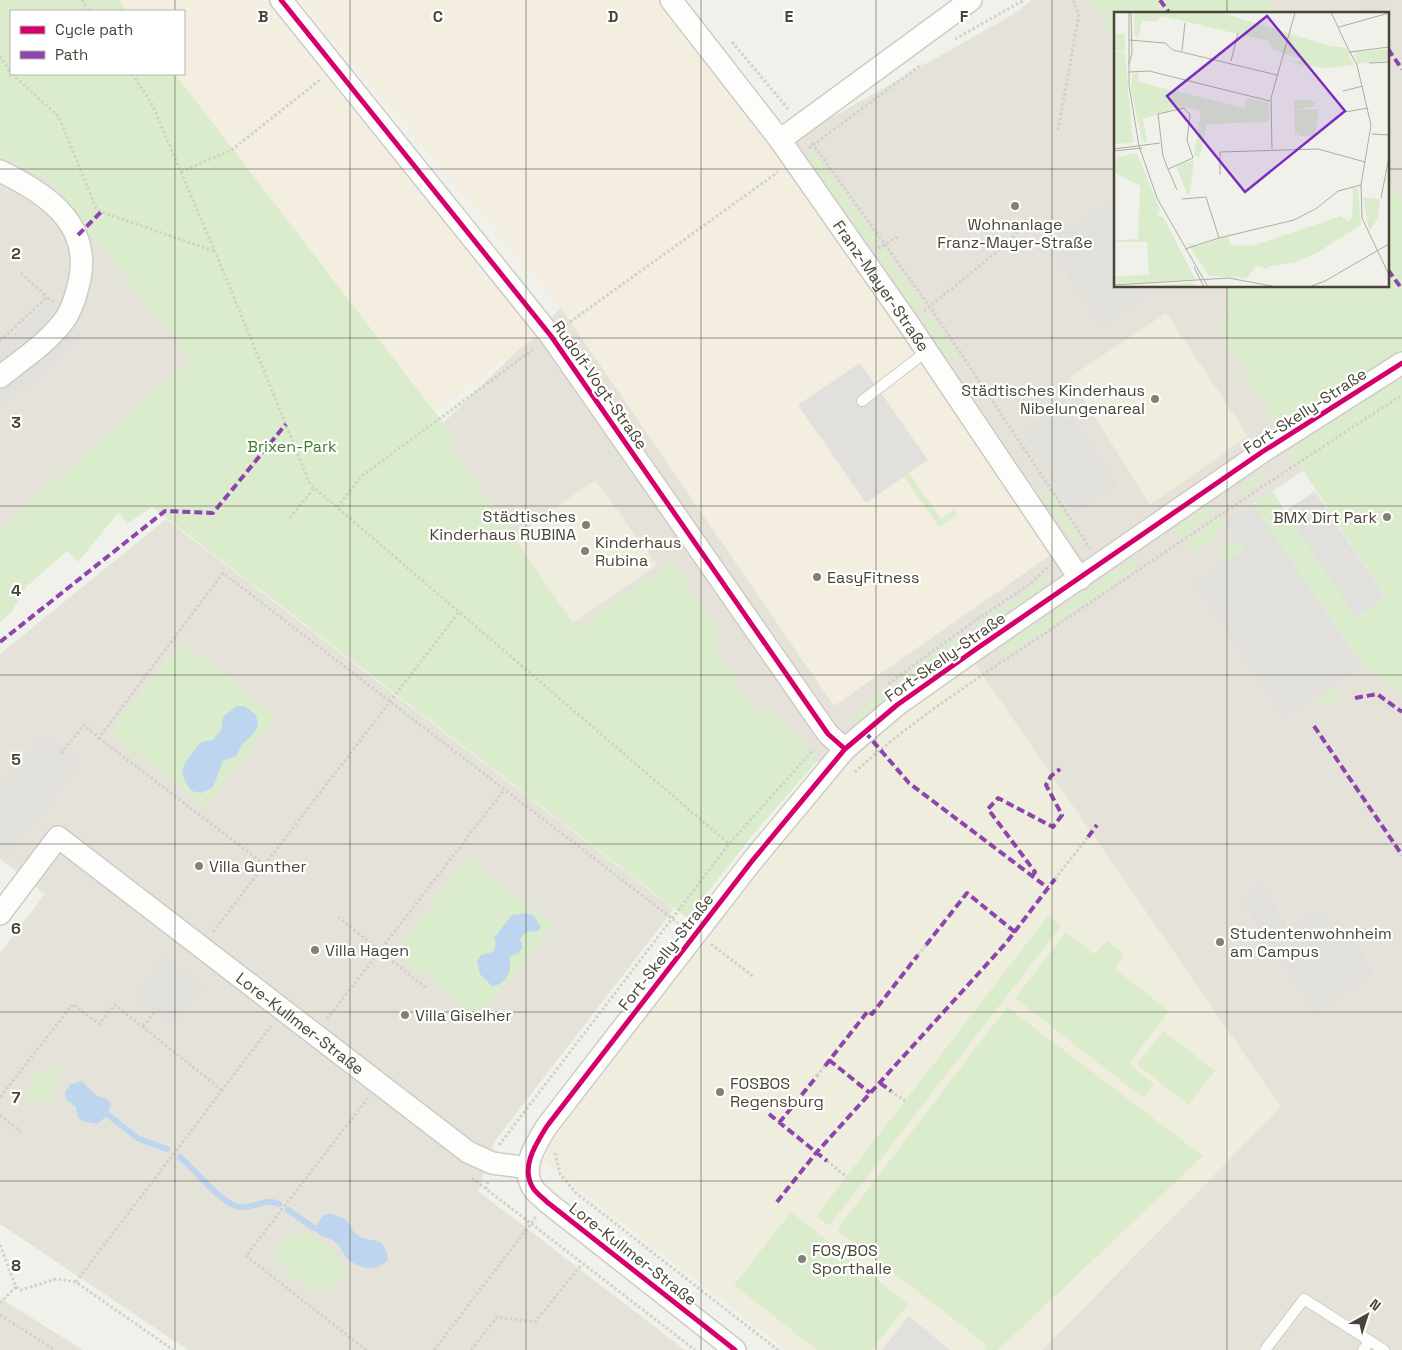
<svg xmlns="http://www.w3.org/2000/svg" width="1402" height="1350" font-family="'Space Grotesk',sans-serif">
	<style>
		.residential { fill: #e5e3d9 }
		.commercial { fill: #f3eedf }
		.education { fill: #efedde }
		.green { fill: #dbeccd }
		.parking { fill: #e1e0dc }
		.water { fill: #bdd5ef }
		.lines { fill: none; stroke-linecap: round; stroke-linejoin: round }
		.stream { stroke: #bdd5ef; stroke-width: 6 }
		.lane-casing { stroke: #cdccc7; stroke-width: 12 }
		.street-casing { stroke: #cdccc7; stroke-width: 24 }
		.path { stroke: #d1d1cb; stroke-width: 3; stroke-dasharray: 2.5 2.5; stroke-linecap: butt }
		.lane { stroke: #fdfdfc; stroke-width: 10 }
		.street { stroke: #fdfdfc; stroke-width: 21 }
		.quiet { stroke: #8e44ad; stroke-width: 4; stroke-dasharray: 8 4; stroke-linecap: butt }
		.cycleway-casing { stroke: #fff; stroke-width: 8 }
		.cycleway { stroke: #d6006c; stroke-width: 5 }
		.grid { fill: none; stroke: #484437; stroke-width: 1; stroke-opacity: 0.55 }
		.poi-dot { fill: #838176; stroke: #fff; stroke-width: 2 }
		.labels { text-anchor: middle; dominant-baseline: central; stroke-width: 4.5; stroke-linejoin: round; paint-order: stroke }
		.poi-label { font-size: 16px; fill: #484437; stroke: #fff; text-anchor: start }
		.street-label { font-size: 16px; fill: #484437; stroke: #fff }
		.park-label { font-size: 16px; fill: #3f7a2b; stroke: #fff }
		.inset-road { fill: none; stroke: #adaca4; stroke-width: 1 }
		.view { fill: #7b2cbf; fill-opacity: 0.15; stroke: #7b2cbf; stroke-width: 2.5 }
		.inset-edge { fill: none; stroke: #484437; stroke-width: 2.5 }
		.grid-label { font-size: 16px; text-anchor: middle; font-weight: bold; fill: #484437; stroke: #fff; stroke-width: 4.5; stroke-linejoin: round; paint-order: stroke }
	</style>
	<rect width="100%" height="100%" fill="#f1f1ec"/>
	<path class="residential" d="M 1032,0 L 1087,0 L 1116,39 L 1116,286 L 1230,286 L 1222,334 L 1304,470 L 1253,504 L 1362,665 L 1402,697 L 1402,1350 L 1042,1350 L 1280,1107 L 1210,1006 L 885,730 L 833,778 L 791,734 L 773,709 L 760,718 L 713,646 L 576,630 L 452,447 L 444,422 L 561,308 L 778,148 L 1012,15 Z
		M 1267,0 L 1402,0 L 1402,200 L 1388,180 L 1388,14 L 1276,14 Z
		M 0,156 L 48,179 L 190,359 L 0,530 Z
		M 166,519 L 674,909 L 494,1142 L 478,1191 L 685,1350 L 188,1350 L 0,1224 L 0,953 L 45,894 L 0,859 L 0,654 Z
		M 0,1298 L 83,1350 L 0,1350 Z"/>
	<path class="commercial" d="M 118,0 L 263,0 L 537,336 L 435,411 L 175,74 L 184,74 L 184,11 L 127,11 Z
		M 299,0 L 665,0 L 700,44 L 1056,551 L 834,706 L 561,308 Z"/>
	<path class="education" d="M 1166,313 L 1248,436 L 1150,505 L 1070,377 Z
		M 595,480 L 657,565 L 573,623 L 514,537 Z
		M 975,664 L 1281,1107 L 1042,1350 L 786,1350 L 544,1162 L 548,1145 L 755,873 L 833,778 L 911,708 Z"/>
	<path class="green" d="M 0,0 L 118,0 L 127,11 L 11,11 L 11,74 L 175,74 L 458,442 L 452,447 L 576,630 L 672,560 L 720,635 L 713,646 L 760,717 L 773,709 L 791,734 L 817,761 L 756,831 L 687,918 L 152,507 L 128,523 L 118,513 L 78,562 L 67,551 L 26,587 L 11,613 L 0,622 L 0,530 L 190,359 L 48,179 L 0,156 Z
		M 1087,0 L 1267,0 L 1276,14 L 1116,14 L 1116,39 Z
		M 813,151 L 879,242 L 871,248 L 812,164 L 808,154 Z
		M 1388,180 L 1402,200 L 1402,697 L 1362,665 L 1253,505 L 1272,491 L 1356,616 L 1385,597 L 1296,459 L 1289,464 L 1291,451 L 1222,334 L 1230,286 L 1388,286 Z
		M 884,249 L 924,307 L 916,312 L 876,254 Z
		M 929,315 L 960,359 L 947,356 L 922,319 Z
		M 887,441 L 941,519 L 954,510 L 957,515 L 939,527 L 882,445 Z
		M 610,444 L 622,445 L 634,462 L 633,477 Z
		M 1259,473 L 1270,475 L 1241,495 L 1244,484 Z
		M 1049,491 L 1082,542 L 1076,546 L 1041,496 Z
		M 1207,507 L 1218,511 L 1180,537 L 1174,529 Z
		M 1224,515 C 1227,532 1206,544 1194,552 L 1187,540 Z
		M 1239,543 L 1247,549 L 1223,567 C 1220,552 1224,544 1239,543 Z
		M 1135,558 L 1138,568 L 999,661 L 1002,647 Z
		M 1052,575 L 1044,590 L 981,633 L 978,628 L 979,623 Z
		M 959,635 L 967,638 L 967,642 L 909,682 L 869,716 L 859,721 L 847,722 L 896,682 Z
		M 181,641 L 276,716 L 206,807 L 110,733 Z
		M 1338,686 L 1341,692 L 1335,705 L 1323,707 L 1315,701 Z
		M 468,858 L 553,925 L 479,1018 L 395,952 Z
		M 1048,916 L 1061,926 L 829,1226 L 816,1216 Z
		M 1066,932 L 1094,954 L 1107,941 L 1124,954 L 1115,969 L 1169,1011 L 1129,1064 L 1154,1084 L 1143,1098 L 1015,998 Z
		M 1007,1007 L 1203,1156 L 998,1350 L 984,1350 L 986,1344 L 837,1230 Z
		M 1164,1031 L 1215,1071 L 1188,1105 L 1137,1064 Z
		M 53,1066 L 60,1072 C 60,1087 49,1099 35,1104 L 25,1096 C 29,1082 38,1070 53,1066 Z
		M 791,1212 L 908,1304 L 872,1350 L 817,1350 L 734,1285 Z
		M 310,1233 L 338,1255 L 345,1271 L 335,1289 C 296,1287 294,1283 273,1251 L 285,1236 Z"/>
	<path class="parking" d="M 1373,0 L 1396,0 L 1375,14 L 1352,14 Z
		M 1116,198 L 1116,286 L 1163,286 L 1101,327 L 1046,243 Z
		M 45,302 L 56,310 L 42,327 L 0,362 L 0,345 L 33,317 Z
		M 75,322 L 83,335 L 54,365 L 0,409 L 0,391 L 43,356 Z
		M 860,363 L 928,460 L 866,503 L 798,405 Z
		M 1064,403 L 1118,485 L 1075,513 L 1021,432 Z
		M 1315,491 L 1385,597 L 1356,617 L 1285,511 Z
		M 1253,505 L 1362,665 L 1284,718 L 1194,583 L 1244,550 L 1225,522 Z
		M 44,733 L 82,762 L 7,858 L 0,853 L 0,789 Z
		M 1260,884 L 1289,928 L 1318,909 L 1338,940 L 1349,933 L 1375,974 L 1315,1013 L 1240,898 Z
		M 165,956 L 204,987 L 173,1027 L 133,996 Z
		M 909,1316 L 950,1350 L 882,1350 Z"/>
	<path class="water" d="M 237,706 L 245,706 L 256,715 L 258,725 L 255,732 L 242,745 L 236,756 L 223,761 L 213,787 L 201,793 L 192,791 C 173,769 186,762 201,742 L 213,740 L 221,730 L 223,717 Z
		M 527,913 L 534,916 L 541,927 L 538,931 C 529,932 524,930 520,940 L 523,947 L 518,954 L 509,956 C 513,969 507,985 492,986 L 480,974 L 477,961 L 481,955 L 493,952 L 496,944 L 494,938 L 512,915 Z
		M 82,1081 L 97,1096 L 106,1098 L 111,1104 L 108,1115 L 97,1124 L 82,1121 L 77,1116 L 76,1107 L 66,1099 L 65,1092 L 71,1084 Z
		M 330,1213 L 347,1220 C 350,1225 352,1231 356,1234 C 370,1245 384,1233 388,1259 C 379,1273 357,1269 347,1258 C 342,1252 340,1244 332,1240 C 324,1236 318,1237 314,1228 L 323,1216 Z"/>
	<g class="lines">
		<path class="stream" d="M 108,1115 L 139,1139 L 167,1149
			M 180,1157 C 196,1170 218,1201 236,1206 C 251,1211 264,1197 279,1204
			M 288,1210 L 314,1228"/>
		<defs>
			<path id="lane" d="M 862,401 L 927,351
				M 1265,1350 L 1304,1299 L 1384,1350
				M 1363,1350 L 1369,1342"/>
			<g id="street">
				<path d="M 281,0 L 551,336 L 828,734 L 845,749"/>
				<path id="s1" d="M 671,0 L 780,140 L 908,323 L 1080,579"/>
				<path d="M 780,140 L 971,0"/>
				<path d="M 0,171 C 48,194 95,226 78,287 C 75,299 71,312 63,322 C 46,344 21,360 0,377"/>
				<path id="s2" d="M 0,914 L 58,837 L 468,1152 L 492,1163 L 528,1168"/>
				<path d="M 735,1350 L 547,1202 C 543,1198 536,1193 533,1188 C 520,1167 536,1144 547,1126 L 752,861 L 845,749 L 897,705 L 979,647 L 1262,452 L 1402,363"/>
			</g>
		</defs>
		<use href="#lane" class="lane-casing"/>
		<use href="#street" class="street-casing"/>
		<path class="path" d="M 82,0 L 89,11
			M 955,39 L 1024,0
			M 732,42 L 789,110
			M 0,56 L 11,73
			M 12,74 L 59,117 L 96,208 L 101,212 L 214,251
			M 132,74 L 152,104 L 224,273 L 310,484 L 459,612
			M 1058,130 L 1079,14 L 1073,0
			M 812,143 L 930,307 L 1090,548
			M 809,148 L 922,64
			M 181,172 L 233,149 L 321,79
			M 878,248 L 899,236
			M 21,273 L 47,297
			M 924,311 L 1009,242 L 1027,219
			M 566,325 L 778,172
			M 0,341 L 47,297 L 53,302
			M 337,507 L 362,476 L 535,348
			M 290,518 L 314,488
			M 888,684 L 969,625 L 1030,584 L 1048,567
			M 99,738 L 265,865
			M 61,753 L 84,725 L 99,738 L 223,573 L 678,923
			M 855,772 C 917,715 996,667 1066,619 C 1177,544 1289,468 1402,395
			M 1055,879 L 1088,837
			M 338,917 L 426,988
			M 213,932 L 459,612 L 729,844
			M 711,944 L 754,977
			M 918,955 L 926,945
			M 327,1019 L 504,790
			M 143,1026 L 154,1013
			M 817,1076 L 825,1066
			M 891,1091 L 905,1101
			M 0,1097 L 73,1004 L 99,1024 L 115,1005 L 222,1090
			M 0,1115 L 21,1132
			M 499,1145 L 729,844 L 814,749
			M 555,1153 L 560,1174 L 576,1193 L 778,1350
			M 827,1161 L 847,1177
			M 472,1178 L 695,1350
			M 486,1189 L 488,1182
			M 0,1245 L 16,1287 L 21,1290 L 56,1279 L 76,1282 L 173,1350
			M 76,1282 L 271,1026
			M 0,1303 L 16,1287
			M 0,1315 L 55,1350
			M 366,1350 L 246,1256 L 368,1098
			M 434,1350 L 536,1217
			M 471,1350 L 497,1317 L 535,1322 L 582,1264"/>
		<use href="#lane" class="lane"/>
		<use href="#street" class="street"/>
		<path class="quiet" d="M 1160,0 L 1170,14
			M 1388,49 L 1402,69
			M 78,235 L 101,212
			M 1388,270 L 1402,289
			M 0,642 L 165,511 L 213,513 L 286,424
			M 1355,698 L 1377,694 L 1402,712
			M 1314,726 L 1402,855
			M 865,732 L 909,783 L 1048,888
			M 1088,837 L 1097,825
			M 1032,876 L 1035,872 L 988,809 L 998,798 L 1053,827 L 1062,815 L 1046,785 L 1051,776 L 1060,769
			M 926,945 L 967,893 L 1015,932
			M 829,1060 L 870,1093
			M 825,1066 L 868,1011 L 872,1014 L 918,955
			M 880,1083 L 891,1091
			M 769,1114 L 827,1161
			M 779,1123 L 817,1076
			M 777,1202 L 816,1153 L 1006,943 L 1055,879"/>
		<defs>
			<path id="cycleway" d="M 281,0 L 551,336 L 828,734 L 845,749
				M 735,1350 L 547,1202 C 543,1198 536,1193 533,1188 C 520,1167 536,1144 547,1126 L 752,861 L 845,749 L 897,705 L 979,647 L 1262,452 L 1402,363"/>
		</defs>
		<use href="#cycleway" class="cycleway-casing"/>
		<use href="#cycleway" class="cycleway"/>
	</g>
	<path class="grid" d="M 175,0 L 175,11M 350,0 L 350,1350M 526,0 L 526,1350M 701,0 L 701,1350M 876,0 L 876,1350M 1052,0 L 1052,1350M 1227,0 L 1227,14M 175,74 L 175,1350M 0,169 L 1116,169M 1388,169 L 1402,169M 1227,286 L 1227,1350M 0,338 L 1402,338M 0,506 L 1402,506M 0,675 L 1402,675M 0,844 L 1402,844M 0,1012 L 1402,1012M 0,1181 L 1402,1181"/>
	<g class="poi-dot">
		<circle cx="1015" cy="206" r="5"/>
		<circle cx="1155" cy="399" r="5"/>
		<circle cx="1387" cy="517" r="5"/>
		<circle cx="586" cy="525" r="5"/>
		<circle cx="585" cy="551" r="5"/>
		<circle cx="817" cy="577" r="5"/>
		<circle cx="199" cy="866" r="5"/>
		<circle cx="1220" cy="942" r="5"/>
		<circle cx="315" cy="950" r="5"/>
		<circle cx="405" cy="1015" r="5"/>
		<circle cx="720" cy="1092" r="5"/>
		<circle cx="802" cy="1259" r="5"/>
	</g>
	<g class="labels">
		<g class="poi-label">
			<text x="1015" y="224" text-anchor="middle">Wohnanlage<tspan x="1015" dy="18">Franz-Mayer-Straße</tspan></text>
			<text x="1145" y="390" text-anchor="end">Städtisches Kinderhaus<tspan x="1145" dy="18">Nibelungenareal</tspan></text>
			<text x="576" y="516" text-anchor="end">Städtisches<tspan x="576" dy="18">Kinderhaus RUBINA</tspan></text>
			<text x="1377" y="517" text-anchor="end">BMX Dirt Park</text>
			<text x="595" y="542">Kinderhaus<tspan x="595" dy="18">Rubina</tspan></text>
			<text x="827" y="577">EasyFitness</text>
			<text x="209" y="866">Villa Gunther</text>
			<text x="1230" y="933">Studentenwohnheim<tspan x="1230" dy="18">am Campus</tspan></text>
			<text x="325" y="950">Villa Hagen</text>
			<text x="415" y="1015">Villa Giselher</text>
			<text x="730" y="1083">FOSBOS<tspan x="730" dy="18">Regensburg</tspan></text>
			<text x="812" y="1250">FOS/BOS<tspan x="812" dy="18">Sporthalle</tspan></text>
		</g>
		<g class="street-label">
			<text stroke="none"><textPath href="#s1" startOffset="355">Franz-Mayer-Straße</textPath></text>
			<text transform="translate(600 385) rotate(55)">Rudolf-Vogt-Straße</text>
			<text transform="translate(1305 411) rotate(-33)">Fort-Skelly-Straße</text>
			<text transform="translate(945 657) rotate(-35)">Fort-Skelly-Straße</text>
			<text transform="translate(666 952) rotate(-52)">Fort-Skelly-Straße</text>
			<text stroke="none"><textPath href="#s2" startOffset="402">Lore-Kullmer-Straße</textPath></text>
			<text transform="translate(633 1254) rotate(38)">Lore-Kullmer-Straße</text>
		</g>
		<g class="park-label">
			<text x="292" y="446">Brixen-Park</text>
		</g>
	</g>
	<g transform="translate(1114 12)">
		<rect width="275" height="275" fill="#f1f1ec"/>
		<path d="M 20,0 L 109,1 L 212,33 L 232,36 L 240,53 L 213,56 L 188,53 L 171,48 L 185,50 L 186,47 L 159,38 L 154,29 L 47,4 L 44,9 L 28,9 L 25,25 L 21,25 ZM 1,22 L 11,22 L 11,40 L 0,38 ZM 275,37 L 275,48 L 244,52 L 240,40 ZM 0,39 L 11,41 L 19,131 L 0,132 ZM 24,61 L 25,70 L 130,96 L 133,85 L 155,91 L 155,110 L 93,112 L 86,145 L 80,144 L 87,99 L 67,94 L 29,107 L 33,130 L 28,129 L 17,77 L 18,62 ZM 188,87 L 201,90 L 201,94 L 182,98 L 205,97 L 201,125 L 183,123 L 183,119 L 181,124 L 180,89 ZM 23,141 L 46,198 L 43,202 L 50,206 L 81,267 L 0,272 L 0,264 L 35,263 L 33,230 L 0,230 L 0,224 L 2,228 L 24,227 L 26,174 L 0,160 L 3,145 ZM 80,148 L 76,182 L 73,182 L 62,154 ZM 239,176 L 244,177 L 247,213 L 201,242 L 180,251 L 155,254 L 154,257 L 142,254 L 133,266 L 95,264 L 73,231 L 85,234 L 114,224 L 117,233 L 138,234 L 227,204 L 234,209 L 238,205 ZM 249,185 L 266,187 L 264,206 L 255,219 ZM 77,271 L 86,275 L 17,275 Z" fill="#dbeccd"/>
		<path class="inset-road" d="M 15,0 L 15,73 L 25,134 L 43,186 L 94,275M 217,0 L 236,41M 225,15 L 275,1M 15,28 L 51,31 L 59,38 L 163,63M 68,39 L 71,11M 236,40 L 243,53 L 257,113 L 247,173 L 248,206 L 275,263M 236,40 L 275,35M 117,49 L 124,21M 255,51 L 275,50M 15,52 L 18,41 L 17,0M 15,60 L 35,59 L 156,89M 229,79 L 249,74M 231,100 L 254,96M 258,122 L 275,123M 0,137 L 46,131M 158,137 L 157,86 L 181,1M 0,139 L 28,136M 54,157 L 79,146 L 73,128 L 76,103 L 70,96 L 44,102 L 49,144 L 54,157 L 63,178M 106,163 L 106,140 L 204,137 L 251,150M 267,186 L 275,145M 68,187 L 92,185 L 105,226 L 71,237M 105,226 L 180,208 L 203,196 L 224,179 L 247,173M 80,255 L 90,275M 0,273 L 115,266 L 163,275M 195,275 L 211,269 L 275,232"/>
		<path class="view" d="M 153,4 L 231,99 L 131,180 L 53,84 Z"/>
		<rect width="275" height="275" class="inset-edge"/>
	</g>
	<g class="grid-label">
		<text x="263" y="22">B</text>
		<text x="438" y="22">C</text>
		<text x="613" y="22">D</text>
		<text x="789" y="22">E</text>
		<text x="964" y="22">F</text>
		<text x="16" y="259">2</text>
		<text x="16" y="428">3</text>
		<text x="16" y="596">4</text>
		<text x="16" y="765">5</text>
		<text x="16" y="934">6</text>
		<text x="16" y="1103">7</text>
		<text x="16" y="1271">8</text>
	</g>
	<rect x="10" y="10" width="175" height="65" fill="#ffffff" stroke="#b6b4af"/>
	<rect x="20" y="26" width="25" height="8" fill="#d6006c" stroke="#b6b4af"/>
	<text x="55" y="35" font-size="15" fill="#484437">Cycle path</text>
	<rect x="20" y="51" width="25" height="8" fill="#8e44ad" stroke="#b6b4af"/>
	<text x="55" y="60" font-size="15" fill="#484437">Path</text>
	<g transform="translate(1367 1315) rotate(39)" stroke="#ffffff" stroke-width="4" paint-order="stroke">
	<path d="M0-4L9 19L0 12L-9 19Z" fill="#484437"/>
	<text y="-8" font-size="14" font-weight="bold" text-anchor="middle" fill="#484437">N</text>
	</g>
</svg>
